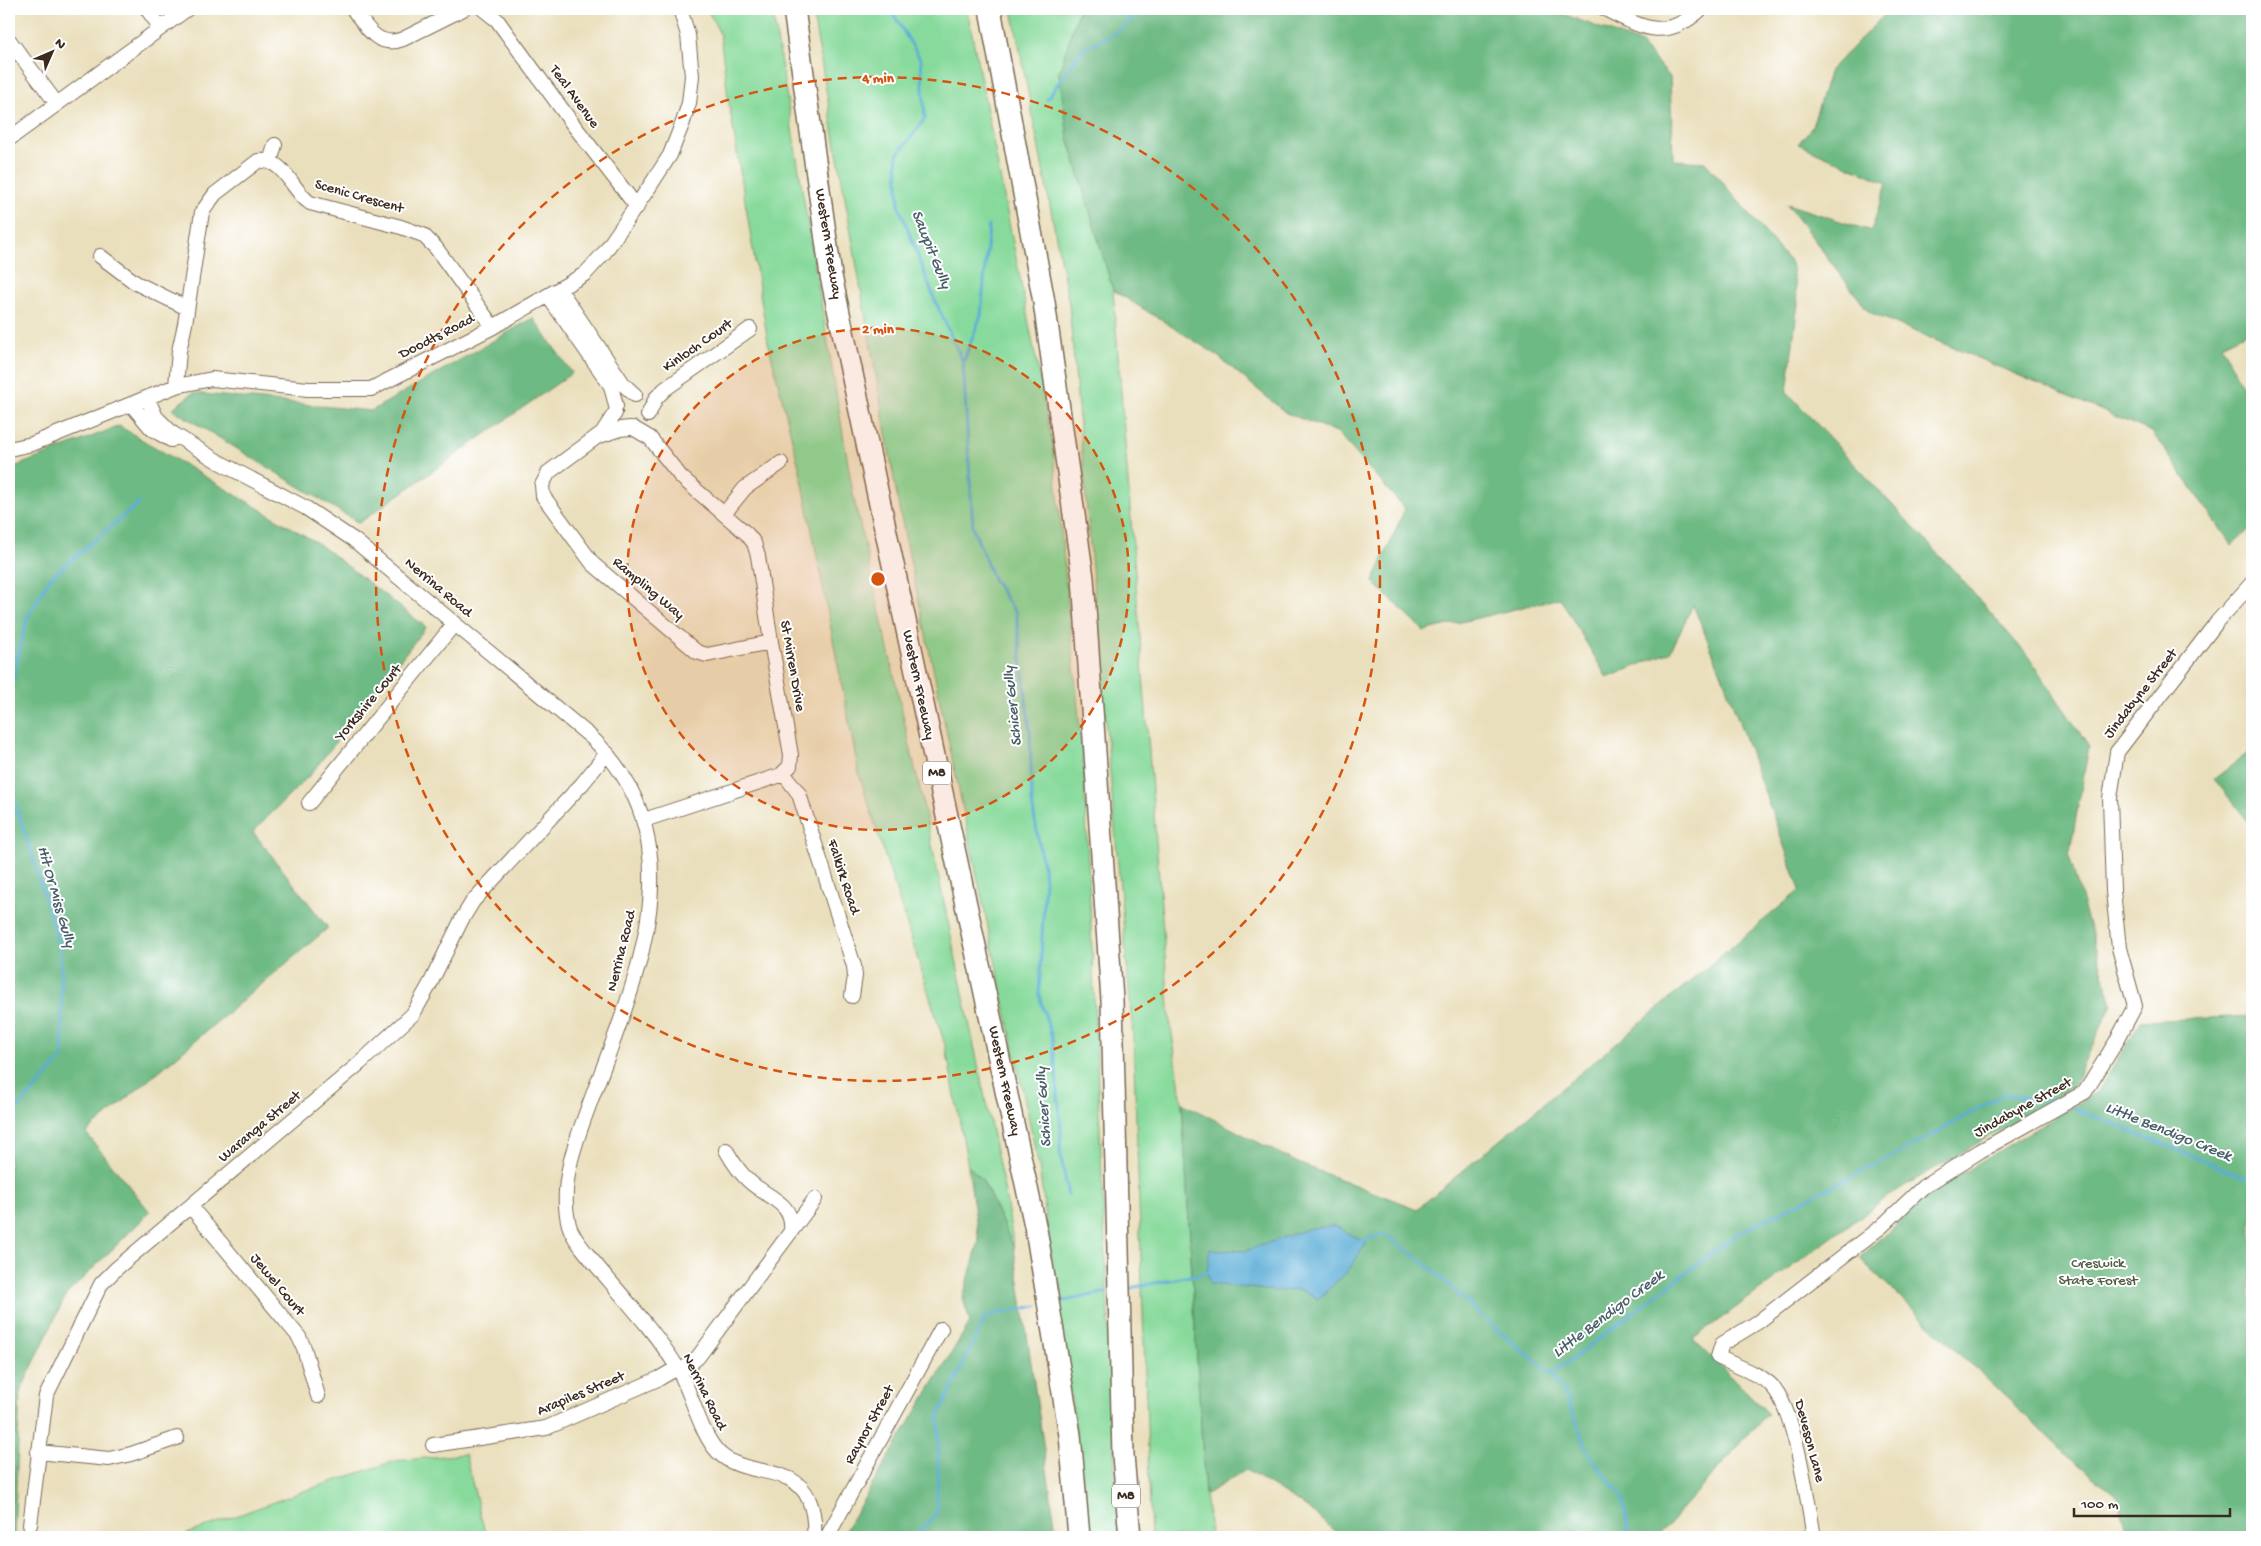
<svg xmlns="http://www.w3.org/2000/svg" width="2261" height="1546" font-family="'Gochi Hand',sans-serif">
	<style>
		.green { fill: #88da9c; stroke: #62825d }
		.forest { fill: #6eba84; stroke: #547251 }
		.water { fill: #5cadd7; stroke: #4c6c7a }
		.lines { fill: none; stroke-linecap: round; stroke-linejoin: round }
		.stream { stroke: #5cadd7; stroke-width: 3 }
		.minor-casing { stroke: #786955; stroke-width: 16 }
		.highway-casing { stroke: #786955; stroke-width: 24 }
		.minor { stroke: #fff; stroke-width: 14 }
		.highway { stroke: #fff; stroke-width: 21 }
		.ring { fill: none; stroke: #d7540e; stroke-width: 2.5; stroke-dasharray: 9 6 }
		.labels { text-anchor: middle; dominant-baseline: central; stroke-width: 4; stroke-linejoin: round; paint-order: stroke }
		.shield { fill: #fff; stroke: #766a62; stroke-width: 1 }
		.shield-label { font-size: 14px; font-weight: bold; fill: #3b2a1e }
		.street-label { font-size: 15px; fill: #3b2a1e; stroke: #fff }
		.park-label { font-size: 15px; fill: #525f44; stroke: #fff }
		.water-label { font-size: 16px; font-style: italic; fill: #485e68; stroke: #fff }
		.centre { fill: #d7540e; stroke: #fff; stroke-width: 2.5 }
		.ring-label { font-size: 15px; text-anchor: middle; font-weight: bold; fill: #d7540e; stroke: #fff; stroke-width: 4; stroke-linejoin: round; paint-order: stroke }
	</style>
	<rect width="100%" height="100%" fill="#fff"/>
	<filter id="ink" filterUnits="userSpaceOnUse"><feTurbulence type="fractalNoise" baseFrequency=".02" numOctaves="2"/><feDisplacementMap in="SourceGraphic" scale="10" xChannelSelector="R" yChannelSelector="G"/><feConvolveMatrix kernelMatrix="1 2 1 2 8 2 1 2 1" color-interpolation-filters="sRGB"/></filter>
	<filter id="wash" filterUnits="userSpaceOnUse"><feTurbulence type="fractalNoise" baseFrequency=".0096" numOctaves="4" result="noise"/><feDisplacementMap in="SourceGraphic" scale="20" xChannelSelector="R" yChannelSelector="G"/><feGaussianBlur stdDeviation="1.12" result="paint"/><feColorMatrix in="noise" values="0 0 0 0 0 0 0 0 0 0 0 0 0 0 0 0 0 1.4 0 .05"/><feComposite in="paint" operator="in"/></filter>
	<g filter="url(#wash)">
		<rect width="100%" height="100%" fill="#eadfbc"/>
		<path class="green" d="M 707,9 L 772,9 L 853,494 L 926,817 L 1005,1193 L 1014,1248 L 982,1179 L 968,1166 L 946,1048 L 859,774 L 802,479 L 768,342 L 728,97 L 720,34 Z
			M 812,9 L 967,9 L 1053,446 L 1084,771 L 1118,1537 L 1090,1537 L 1039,1167 L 899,508 Z
			M 1012,9 L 1079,9 L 1059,73 L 1068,137 L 1113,290 L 1170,1020 L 1182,1103 L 1205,1495 L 1211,1537 L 1151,1537 L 1133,1035 L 1069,304 Z
			M 465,1454 L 486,1537 L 179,1537 L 301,1492 L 395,1461 Z"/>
		<path class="forest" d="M 1079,9 L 1550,9 L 1640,43 L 1670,77 L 1673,160 L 1705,162 L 1791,263 L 1798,303 L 1787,392 L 1956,573 L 2027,655 L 2089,746 L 2069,856 L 2112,1004 L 2073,1087 L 1891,1194 L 1693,1339 L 1768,1413 L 1657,1537 L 1589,1537 L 1586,1529 L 1566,1537 L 1341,1537 L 1309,1509 L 1246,1470 L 1205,1495 L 1182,1103 L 1298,1163 L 1417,1209 L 1800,890 L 1722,675 L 1693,605 L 1670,652 L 1607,678 L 1560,598 L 1424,631 L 1373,582 L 1405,509 L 1337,432 L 1286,413 L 1214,353 L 1113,290 L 1068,137 L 1059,73 Z
			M 1890,9 L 1938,9 L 1948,16 L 1957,9 L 2252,9 L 2252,330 L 2221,345 L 2252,405 L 2252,527 L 2232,545 L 2152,432 L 1869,312 L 1787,204 L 1871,231 L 1887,183 L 1798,144 L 1812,127 L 1830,70 Z
			M 533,318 L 572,373 L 359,523 L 172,409 L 193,393 L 371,411 Z
			M 119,426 L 319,544 L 426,627 L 310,775 L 253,832 L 328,928 L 86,1133 L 150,1212 L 66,1295 L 20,1392 L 14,1537 L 9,1537 L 9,469 Z
			M 2252,750 L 2252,826 L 2214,779 Z
			M 2252,1016 L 2252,1537 L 2129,1537 L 2118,1497 L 2066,1454 L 1859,1258 L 1936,1189 L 2098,1091 L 2141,1021 Z
			M 968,1166 L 982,1179 L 1014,1248 L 1057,1537 L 841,1537 L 970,1322 L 963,1298 L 979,1241 Z"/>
		<path class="water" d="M 1335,1226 L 1367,1243 L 1346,1273 L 1318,1299 L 1301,1290 L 1276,1291 L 1210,1284 L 1207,1270 L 1210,1249 L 1245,1251 L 1310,1228 Z"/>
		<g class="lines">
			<path class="stream" d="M 890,9 L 921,60 L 925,119 L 897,155 L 899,206 L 934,298 L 963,362
				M 1047,99 L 1083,49 L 1115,33 L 1144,9
				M 989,226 L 981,315 L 963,363 L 973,528 L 993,579 L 1016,613 L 1030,732 L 1032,803 L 1045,878 L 1039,995 L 1053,1041 L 1061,1128 L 1060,1151 L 1068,1195
				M 9,697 L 27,618 L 50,578 L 139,503
				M 9,785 L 34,861 L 60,949 L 63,1057 L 9,1119
				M 2074,1108 L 2252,1180
				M 1361,1241 L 1384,1234 L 1427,1265 L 1496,1329 L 1552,1374 L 1740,1232 L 1909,1148 L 2004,1094 L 2055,1101
				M 1130,1288 L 1210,1272
				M 1059,1302 L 1108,1292
				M 1552,1374 L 1570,1405 L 1589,1454 L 1622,1497 L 1630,1537
				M 914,1537 L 937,1513 L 939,1415 L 986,1316 L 1037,1306"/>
		</g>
	</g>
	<g filter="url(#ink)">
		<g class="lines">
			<defs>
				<path id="minor" d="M 147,9 L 161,28
					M 353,9 C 366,27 378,49 403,39 L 463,9
					M 483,9 L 497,20 L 572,123 L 637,207
					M 1605,9 C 1643,28 1665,42 1701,9
					M 9,40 L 57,104
					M 9,139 L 187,9
					M 270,162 L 275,145
					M 100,256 L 136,283 L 187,308
					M 560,290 L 624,385 L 635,395
					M 548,296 L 611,386 L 616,406
					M 176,386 L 179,351 L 185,324 L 202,212 L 215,194 L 258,161 C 285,158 291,190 310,203 L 401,227 L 423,235 L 436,248 L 493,327
					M 147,398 L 156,417 L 172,433 L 219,462 L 306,508 L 354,540 L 591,737 C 701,842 635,982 591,1100 C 577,1138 558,1184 569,1225 C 572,1236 580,1245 587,1254 C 617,1291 652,1327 677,1367 C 692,1392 699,1432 718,1452 C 744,1479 794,1462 809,1500 C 814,1512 815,1524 814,1537
					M 131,404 L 152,429 L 171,440
					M 615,413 L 602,433 L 549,472 L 542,485 L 543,496 L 593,564 L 697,652 L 707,655 L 771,642
					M 648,415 L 656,398 L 665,389 L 750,329
					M 633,428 L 650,438 L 681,477 L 747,534 L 754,543 L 758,556 L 771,642 L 791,755 L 790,766 L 781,775 L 644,820
					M 600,436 L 620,429 L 630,428
					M 9,449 L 32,444 L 176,386 L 212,379 L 308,389 L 371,389 L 493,327 L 585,274 L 604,253 L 650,186 L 670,155 L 683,122 L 689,103 L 692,76 L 688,35 L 680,9
					M 724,514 L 745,488 L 781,463
					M 784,774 L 799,794 L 854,966 L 855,976 L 852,996
					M 309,803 L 455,623
					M 726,1150 C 732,1161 739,1172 749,1181 C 767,1198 794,1202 791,1231
					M 191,1207 L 299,1337 L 304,1348 L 318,1396
					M 680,1372 L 698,1357 L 815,1199
					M 433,1445 L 546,1428 L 660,1378 L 677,1368
					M 38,1452 L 109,1459 L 131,1454 L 177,1438
					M 30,1525 L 46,1396 L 101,1284 L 117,1268 L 360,1063 L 413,1014 L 430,984 L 462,919 L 473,901 L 582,784 L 607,753
					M 827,1537 L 941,1329
					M 1814,1537 C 1808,1503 1795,1409 1772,1386 C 1761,1374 1733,1365 1718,1357 L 1722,1344 L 1758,1322 L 1882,1226 L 1923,1187 L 1980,1151 L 2085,1092 L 2116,1042 L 2135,1006 L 2119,948 L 2113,891 L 2110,798 L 2117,752 L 2217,622 L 2252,583"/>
				<path id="highway" d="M 794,9 L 831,276 L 1037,1235 L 1070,1435 L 1079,1537
					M 990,9 L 1044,302 L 1083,578 L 1112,1000 L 1123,1455 L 1130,1537"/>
			</defs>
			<use href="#minor" class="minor-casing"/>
			<use href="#highway" class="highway-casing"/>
			<use href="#minor" class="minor"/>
			<use href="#highway" class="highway"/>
		</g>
	</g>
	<circle cx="878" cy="579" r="251" fill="#d7540e" fill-opacity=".12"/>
	<g class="ring">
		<circle cx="878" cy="579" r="251"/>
		<circle cx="878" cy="579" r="502"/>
	</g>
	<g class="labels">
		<g class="shield">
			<rect x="923" y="761.5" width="28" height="23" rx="4"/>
			<rect x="1112" y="1484.5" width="28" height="23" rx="4"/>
		</g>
		<g class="shield-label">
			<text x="937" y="773">M8</text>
			<text x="1126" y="1496">M8</text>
		</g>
		<g class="street-label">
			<text transform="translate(574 97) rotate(54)">Teal Avenue</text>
			<text transform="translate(359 197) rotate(16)">Scenic Crescent</text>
			<text transform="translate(828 244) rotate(81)">Western Freeway</text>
			<text transform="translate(437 337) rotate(-27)">Doodts Road</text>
			<text transform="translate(698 346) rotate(-35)">Kinloch Court</text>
			<text transform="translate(438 588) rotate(40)">Nerrina Road</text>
			<text transform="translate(648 589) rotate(40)">Rampling Way</text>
			<text transform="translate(792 666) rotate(80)">St Mirren Drive</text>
			<text transform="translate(918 685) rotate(78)">Western Freeway</text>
			<text transform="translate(2141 694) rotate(-52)">Jindabyne Street</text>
			<text transform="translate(369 703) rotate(-50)">Yorkshire Court</text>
			<text transform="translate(843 877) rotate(72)">Falkirk Road</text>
			<text transform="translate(622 951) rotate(-76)">Nerrina Road</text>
			<text transform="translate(1004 1081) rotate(78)">Western Freeway</text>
			<text transform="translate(2023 1108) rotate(-29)">Jindabyne Street</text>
			<text transform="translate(260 1127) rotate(-40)">Waranga Street</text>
			<text transform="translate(277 1285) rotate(50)">Jewel Court</text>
			<text transform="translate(704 1392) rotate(64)">Nerrina Road</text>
			<text transform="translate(581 1394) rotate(-23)">Arapiles Street</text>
			<text transform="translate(870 1425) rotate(-61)">Raynor Street</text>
			<text transform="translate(1809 1441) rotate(75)">Deveson Lane</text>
		</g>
		<g class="park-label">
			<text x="2098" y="1264">Creswick<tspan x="2098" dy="17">State Forest</tspan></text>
		</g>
		<g class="water-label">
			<text transform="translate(930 250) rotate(68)">Sawpit Gully</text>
			<text transform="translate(1014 706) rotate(-96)">Schicer Gully</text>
			<text transform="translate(55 897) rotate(74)">Hit Or Miss Gully</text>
			<text transform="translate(1045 1107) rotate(-94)">Schicer Gully</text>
			<text transform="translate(2168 1133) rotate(22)">Little Bendigo Creek</text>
			<text transform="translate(1609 1315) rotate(-37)">Little Bendigo Creek</text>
		</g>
	</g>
	<circle cx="878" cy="579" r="8" class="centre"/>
	<g class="ring-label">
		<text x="878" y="82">4 min</text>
		<text x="878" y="333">2 min</text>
	</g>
	<rect width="2261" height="1546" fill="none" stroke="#fff" stroke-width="30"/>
	<g transform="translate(52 52) rotate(45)" stroke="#ffffff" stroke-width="4" paint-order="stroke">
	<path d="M0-4L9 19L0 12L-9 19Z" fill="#3b2a1e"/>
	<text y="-8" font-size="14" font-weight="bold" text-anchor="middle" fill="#3b2a1e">N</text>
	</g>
	<path d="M2074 1508v8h156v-8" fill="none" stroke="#3b2a1e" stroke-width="2.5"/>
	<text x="2081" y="1508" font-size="15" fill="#3b2a1e" stroke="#ffffff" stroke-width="4" paint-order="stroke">100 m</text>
</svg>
